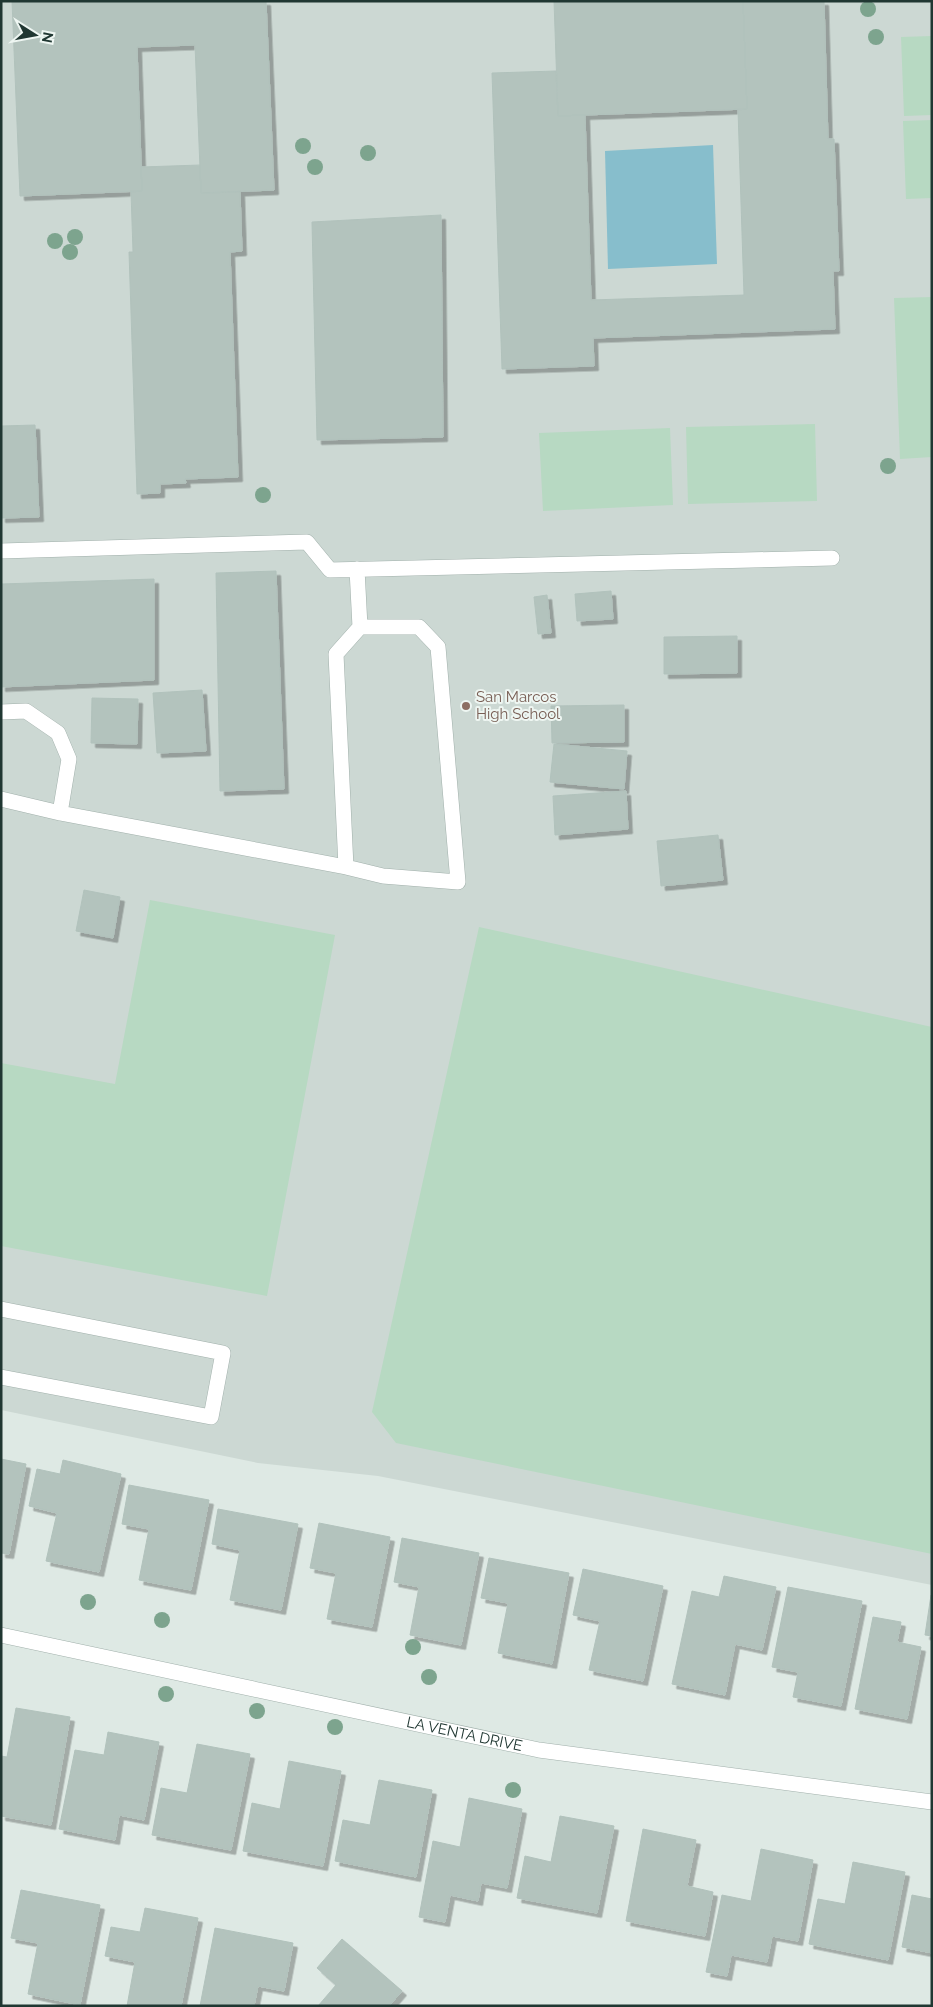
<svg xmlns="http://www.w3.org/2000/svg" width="933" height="2007" font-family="Raleway,sans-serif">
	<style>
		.built { fill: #ccd8d3 }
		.green { fill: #b7d9c2 }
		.water { fill: #87becc }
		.building { fill: #b3c3bd; stroke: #b1c2bc; filter: url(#shadow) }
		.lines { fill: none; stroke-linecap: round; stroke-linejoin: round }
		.lane-casing { stroke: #a1b0ab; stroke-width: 16 }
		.street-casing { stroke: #a1b0ab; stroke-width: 16 }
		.lane { stroke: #fff; stroke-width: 15 }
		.street { stroke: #fff; stroke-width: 15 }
		.tree { fill: #7da48e }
		.education-dot { fill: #8d6e63; stroke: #eef6f2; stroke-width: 2 }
		.labels { text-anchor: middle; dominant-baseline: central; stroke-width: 4; stroke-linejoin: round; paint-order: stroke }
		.education-label { font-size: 15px; fill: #785e54; stroke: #eef6f2; text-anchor: start }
		.street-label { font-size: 15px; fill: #203732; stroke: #eef6f2 }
	</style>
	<defs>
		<filter id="shadow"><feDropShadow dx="4.5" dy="4.5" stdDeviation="0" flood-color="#0004"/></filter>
	</defs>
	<rect width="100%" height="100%" fill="#dee9e4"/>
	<path class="built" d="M 1,1 L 932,1 L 932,1585 L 378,1476 L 258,1463 L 1,1410 Z"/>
	<path class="green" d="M 932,36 L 932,115 L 904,116 L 901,37 Z
		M 932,120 L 932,198 L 906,199 L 903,121 Z
		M 932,297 L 932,457 L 900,459 L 894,298 Z
		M 815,424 L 817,501 L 688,504 L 686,427 Z
		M 670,428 L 673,505 L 543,511 L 539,433 Z
		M 150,900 L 335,935 L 267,1296 L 1,1246 L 1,1063 L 115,1084 Z
		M 479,927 L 932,1027 L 932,1554 L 396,1443 L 372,1412 Z"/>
	<path class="water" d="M 713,145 L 717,264 L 608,269 L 605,151 Z"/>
	<path class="building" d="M 12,1 L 266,1 L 274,190 L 201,193 L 195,45 L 137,47 L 142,191 L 20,196 Z
		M 554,1 L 743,1 L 747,109 L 558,116 Z
		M 743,1 L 824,1 L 828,139 L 834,139 L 839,271 L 833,271 L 835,329 L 593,338 L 594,366 L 502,369 L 492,73 L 556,71 L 558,116 L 585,115 L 591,300 L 744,295 L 738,110 L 747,109 Z
		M 200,165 L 201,193 L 240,192 L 242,251 L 230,252 L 238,477 L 185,479 L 186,483 L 160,484 L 160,493 L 137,494 L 129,252 L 133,252 L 131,192 L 142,191 L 141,167 Z
		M 441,215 L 443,437 L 317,440 L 312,222 Z
		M 35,425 L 39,517 L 1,518 L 1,426 Z
		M 276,571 L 284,789 L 220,791 L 216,573 Z
		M 154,579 L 154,680 L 1,687 L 1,584 Z
		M 611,591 L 613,619 L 577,621 L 575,594 Z
		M 547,595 L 551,633 L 538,634 L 534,597 Z
		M 737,636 L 737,673 L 664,674 L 664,637 Z
		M 202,690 L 206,751 L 157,753 L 153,693 Z
		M 92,698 L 138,699 L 137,744 L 91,743 Z
		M 624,705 L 624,742 L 552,743 L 551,706 Z
		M 554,744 L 627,751 L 624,789 L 550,782 Z
		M 626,791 L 628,829 L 555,835 L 553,796 Z
		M 718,835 L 723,880 L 661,886 L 657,841 Z
		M 84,890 L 120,897 L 113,938 L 76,931 Z
		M 1,1459 L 26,1464 L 9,1554 L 1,1553 Z
		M 63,1460 L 121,1474 L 99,1572 L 46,1561 L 57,1513 L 29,1506 L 37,1469 L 60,1474 Z
		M 129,1485 L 209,1500 L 191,1590 L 139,1580 L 149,1529 L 122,1524 Z
		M 218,1509 L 298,1524 L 281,1610 L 230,1600 L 240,1550 L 212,1544 Z
		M 319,1523 L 390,1537 L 372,1627 L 327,1619 L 336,1573 L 310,1568 Z
		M 402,1538 L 479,1553 L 461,1645 L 410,1635 L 419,1587 L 394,1582 Z
		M 489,1558 L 569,1573 L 552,1664 L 498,1653 L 508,1603 L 481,1598 Z
		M 583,1569 L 663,1586 L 643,1681 L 589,1670 L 600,1621 L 573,1615 Z
		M 724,1576 L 776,1587 L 762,1650 L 735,1644 L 725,1695 L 672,1684 L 692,1591 L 719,1597 Z
		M 788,1587 L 862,1601 L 841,1706 L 793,1697 L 798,1672 L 772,1667 Z
		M 931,1595 L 932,1595 L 932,1636 L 925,1635 Z
		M 873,1617 L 901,1622 L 897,1642 L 921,1647 L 907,1719 L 855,1709 Z
		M 16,1708 L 70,1717 L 51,1825 L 1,1816 L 1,1756 L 7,1757 Z
		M 108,1732 L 159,1742 L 144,1820 L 119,1815 L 115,1840 L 59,1829 L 75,1750 L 104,1755 Z
		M 197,1744 L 250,1754 L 231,1850 L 152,1835 L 161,1788 L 187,1793 Z
		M 289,1761 L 341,1771 L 323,1866 L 243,1851 L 252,1803 L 280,1809 Z
		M 379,1780 L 432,1790 L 416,1877 L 335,1861 L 343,1820 L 370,1825 Z
		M 469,1798 L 522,1809 L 507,1888 L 481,1883 L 478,1901 L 450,1895 L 445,1922 L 419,1917 L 433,1841 L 460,1847 Z
		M 560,1816 L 614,1826 L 597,1913 L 517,1898 L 525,1856 L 551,1862 Z
		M 643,1829 L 696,1840 L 687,1886 L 713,1892 L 705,1936 L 626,1921 Z
		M 761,1849 L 813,1860 L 798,1941 L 772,1936 L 767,1962 L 731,1955 L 727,1976 L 706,1972 L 722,1895 L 751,1901 Z
		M 853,1862 L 905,1872 L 888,1960 L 809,1944 L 818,1899 L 845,1904 Z
		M 21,1890 L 100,1905 L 80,2005 L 28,1994 L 38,1943 L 11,1938 Z
		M 912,1895 L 932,1899 L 932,1953 L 902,1947 Z
		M 145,1908 L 198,1918 L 181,2006 L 127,2006 L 135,1962 L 105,1956 L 111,1927 L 140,1932 Z
		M 215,1928 L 293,1943 L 284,1991 L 258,1986 L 254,2006 L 200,2006 Z
		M 342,1939 L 402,1991 L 389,2006 L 318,2006 L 336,1985 L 317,1968 Z"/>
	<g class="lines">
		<defs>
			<path id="lane" d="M 1,551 L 307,542 L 330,570 L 832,558
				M 357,569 L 360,627
				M 1,712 L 26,711 L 58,733 L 69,759 L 60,813
				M 1,799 L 60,813 L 346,867 L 383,876 L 458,882 L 438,647 L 419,627 L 360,627 L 336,654 L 346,867
				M 1,1309 L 223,1353 L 211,1417 L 1,1377"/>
			<g id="street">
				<path id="s1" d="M 1,1635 L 539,1750 L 932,1802"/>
			</g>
		</defs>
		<use href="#lane" class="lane-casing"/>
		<use href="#street" class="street-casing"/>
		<use href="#lane" class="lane"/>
		<use href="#street" class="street"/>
	</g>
	<g class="tree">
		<circle cx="868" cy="9" r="8"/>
		<circle cx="876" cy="37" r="8"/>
		<circle cx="303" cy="146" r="8"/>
		<circle cx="368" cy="153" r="8"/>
		<circle cx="315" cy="167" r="8"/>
		<circle cx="75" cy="237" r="8"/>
		<circle cx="55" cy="241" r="8"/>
		<circle cx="70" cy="252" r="8"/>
		<circle cx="888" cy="466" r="8"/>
		<circle cx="263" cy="495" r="8"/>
		<circle cx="88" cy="1602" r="8"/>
		<circle cx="162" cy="1620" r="8"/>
		<circle cx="413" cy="1647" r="8"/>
		<circle cx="429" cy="1677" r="8"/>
		<circle cx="166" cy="1694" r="8"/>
		<circle cx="257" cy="1711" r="8"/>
		<circle cx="335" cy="1727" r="8"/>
		<circle cx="513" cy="1790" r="8"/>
	</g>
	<circle class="education-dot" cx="466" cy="706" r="5"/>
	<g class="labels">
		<g class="education-label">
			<text x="476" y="697">San Marcos<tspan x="476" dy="17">High School</tspan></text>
		</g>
		<g class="street-label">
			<text stroke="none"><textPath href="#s1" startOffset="474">LA VENTA DRIVE</textPath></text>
		</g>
	</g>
	<rect width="933" height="2007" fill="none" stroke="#203732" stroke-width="5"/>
	<g transform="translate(35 35) rotate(101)" stroke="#eef6f2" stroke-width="4" paint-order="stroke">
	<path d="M0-4L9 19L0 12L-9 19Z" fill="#203732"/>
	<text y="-8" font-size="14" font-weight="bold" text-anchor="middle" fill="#203732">N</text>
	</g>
</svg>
